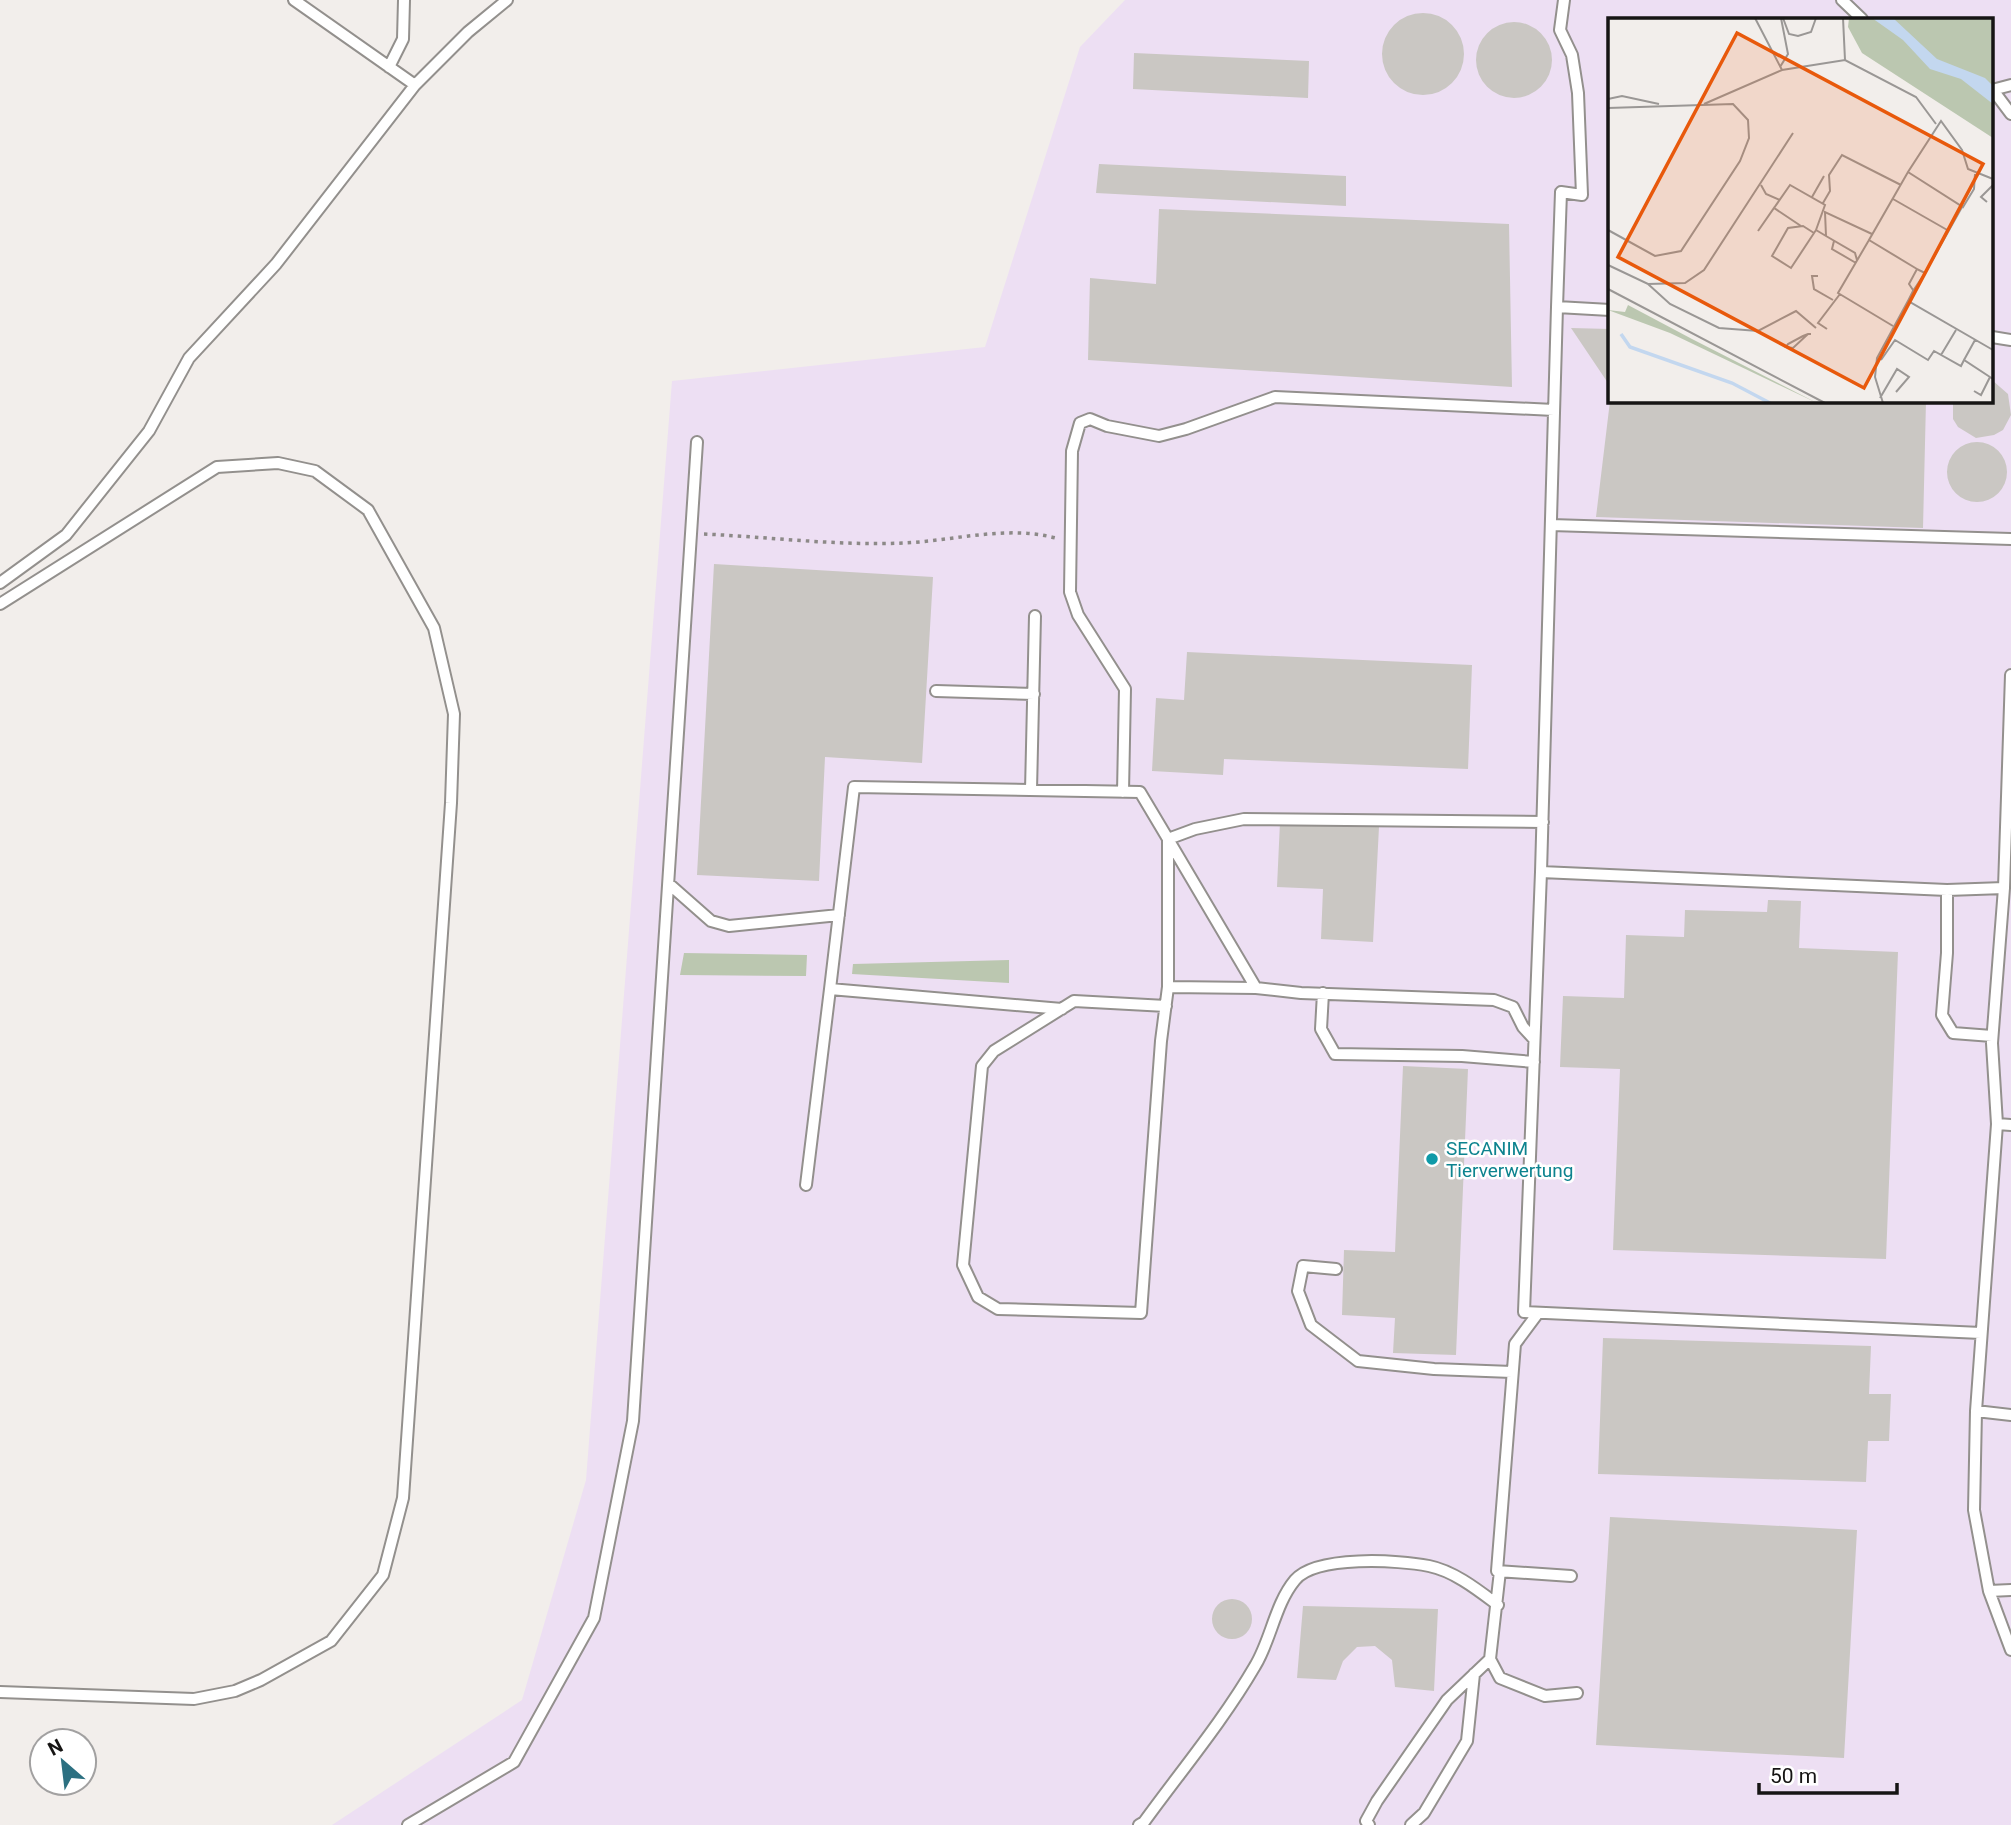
<svg xmlns="http://www.w3.org/2000/svg" width="2011" height="1825" font-family="Roboto,sans-serif">
	<style>
		.industrial { fill: #eddff3; fill-rule: evenodd }
		.green { fill: #bbc7b0 }
		.building { fill: #cac7c3 }
		.lines { fill: none; stroke-linecap: round; stroke-linejoin: round }
		.service-casing { stroke: #93908d; stroke-width: 14 }
		.path { stroke: #8c8987; stroke-width: 3.5; stroke-dasharray: 3.5 5; stroke-linecap: butt }
		.service { stroke: #fff; stroke-width: 10 }
		.culture-dot { fill: #0f9aa8; stroke: #fff; stroke-width: 2.5 }
		.labels { text-anchor: middle; dominant-baseline: central; stroke-width: 5; stroke-linejoin: round; paint-order: stroke }
		.culture-label { font-size: 19px; fill: #0d838f; stroke: #fff; text-anchor: start }
		.inset-river { fill: none; stroke: #c3d7ef; stroke-width: 3.5 }
		.inset-road { fill: none; stroke: #9a9795; stroke-width: 2 }
		.view { fill: #e8590c; fill-opacity: 0.15; stroke: #e8590c; stroke-width: 3.5 }
		.inset-edge { fill: none; stroke: #161514; stroke-width: 3.5 }
	</style>
	<rect width="100%" height="100%" fill="#f2eeeb"/>
	<path class="industrial" d="M 1125,0 L 2011,0 L 2011,1825 L 332,1825 L 522,1700 L 586,1480 L 672,381 L 985,347 L 1080,47 ZM 1610,19 L 1992,19 L 1992,401 L 1610,401 Z"/>
	<path class="green" d="M 684,953 L 807,955 L 806,976 L 680,975 Z
		M 1009,960 L 1009,983 L 852,974 L 853,964 Z"/>
	<path class="building" d="M1382 54a41 41 0 1 1 82 0a41 41 0 1 1-82 0Z
		M1476 60a38 38 0 1 1 76 0a38 38 0 1 1-76 0Z
		M 1134,53 L 1309,61 L 1308,98 L 1133,89 Z
		M 1099,164 L 1346,176 L 1346,206 L 1096,193 Z
		M 1159,209 L 1509,224 L 1512,387 L 1088,360 L 1090,278 L 1156,284 Z
		M 1571,328 L 1610,329 L 1610,386 Z
		M 1992,380 L 2008,394 L 2011,415 L 2003,430 L 1994,435 L 1976,438 L 1958,427 L 1953,419 L 1953,401 L 1992,401 Z
		M 1610,401 L 1926,401 L 1923,528 L 1596,517 Z
		M1947 472a30 30 0 1 1 60 0a30 30 0 1 1-60 0Z
		M 714,564 L 933,577 L 922,763 L 825,757 L 819,881 L 697,875 Z
		M 1187,652 L 1472,665 L 1468,769 L 1224,759 L 1223,775 L 1152,771 L 1156,698 L 1184,700 Z
		M 1280,822 L 1379,827 L 1373,942 L 1321,939 L 1323,889 L 1277,887 Z
		M 1768,900 L 1801,901 L 1799,948 L 1898,952 L 1886,1259 L 1613,1250 L 1620,1069 L 1560,1067 L 1563,996 L 1624,998 L 1626,935 L 1684,937 L 1685,910 L 1767,912 Z
		M 1403,1066 L 1468,1069 L 1456,1355 L 1393,1353 L 1395,1318 L 1342,1315 L 1344,1250 L 1395,1252 Z
		M 1603,1338 L 1871,1346 L 1869,1394 L 1891,1394 L 1889,1441 L 1868,1441 L 1866,1482 L 1598,1474 Z
		M 1610,1517 L 1857,1530 L 1844,1758 L 1596,1745 Z
		M1212 1619a20 20 0 1 1 40 0a20 20 0 1 1-40 0Z
		M 1303,1606 L 1438,1609 L 1434,1691 L 1395,1687 L 1392,1660 L 1375,1646 L 1357,1647 L 1343,1661 L 1336,1680 L 1297,1678 Z"/>
	<g class="lines">
		<defs>
			<path id="service" d="M 294,0 L 415,85
				M 1564,0 L 1560,30 L 1572,55 L 1578,93 L 1582,195 L 1561,192 L 1557,307 L 1610,310
				M 1842,0 L 1862,19
				M 389,67 L 403,39 L 404,0
				M 1992,90 L 2011,85
				M 1993,90 L 2011,114
				M 1557,307 L 1541,872 L 1947,890
				M 1992,337 L 2011,340
				M 1551,525 L 2011,539
				M 0,583 L 66,535 L 149,431 L 189,358 L 276,264 L 415,85 L 468,32 L 507,0
				M 0,604 L 217,467 L 278,463 L 315,471 L 368,510 L 434,628 L 454,714 L 451,803 L 403,1498 L 383,1575 L 331,1641 L 261,1680 L 235,1691 L 194,1699 L 0,1692
				M 936,691 L 1034,694
				M 1031,790 L 1035,616
				M 1123,792 L 1125,689 L 1078,615 L 1070,592 L 1072,451 L 1080,423 L 1090,419 L 1107,426 L 1159,436 L 1186,429 L 1275,397 L 1554,410
				M 1541,872 L 1524,1312 L 1981,1333
				M 669,884 L 711,921 L 729,926 L 839,915
				M 2004,888 L 2011,675
				M 830,989 L 854,787 L 1140,792 L 1168,839 L 1168,987
				M 1323,993 L 1321,1029 L 1335,1054 L 1462,1056 L 1534,1062
				M 1166,1006 L 1074,1001 L 994,1051 L 982,1066 L 963,1265 L 978,1297 L 998,1309 L 1141,1313 L 1161,1041 L 1168,987 L 1256,988
				M 1534,1039 L 1523,1027 L 1513,1007 L 1494,1000 L 1301,993 L 1256,988 L 1168,839 L 1195,829 L 1244,819 L 1543,822
				M 1992,1043 L 2004,888 L 1947,890 L 1947,953 L 1942,1015 L 1953,1033 L 1992,1036 L 1992,1043 L 1997,1124
				M 2011,1125 L 1997,1124 L 1976,1411 L 1974,1510 L 1989,1591 L 2011,1650
				M 806,1185 L 830,989 L 1062,1009
				M 1336,1269 L 1303,1266 L 1298,1291 L 1311,1325 L 1358,1361 L 1434,1369 L 1512,1372
				M 1538,1313 L 1515,1344 L 1497,1571 L 1571,1576
				M 1976,1411 L 2011,1415
				M 1500,1571 L 1490,1659 L 1500,1678 L 1545,1696 L 1577,1693
				M 1989,1591 L 2011,1590
				M 408,1825 L 514,1762 L 594,1618 L 633,1421 L 697,442
				M 1139,1825 L 1144,1822 C 1181,1771 1223,1721 1255,1666 C 1271,1640 1275,1604 1295,1580 C 1316,1555 1399,1560 1429,1566 C 1454,1571 1478,1590 1498,1605
				M 1369,1825 L 1366,1821 L 1377,1801 L 1447,1700 L 1490,1659
				M 1411,1825 L 1424,1813 L 1467,1741 L 1474,1674"/>
		</defs>
		<use href="#service" class="service-casing"/>
		<path class="path" d="M 704,534 C 768,537 840,546 903,543 C 954,541 1009,524 1059,539"/>
		<use href="#service" class="service"/>
	</g>
	<circle class="culture-dot" cx="1432" cy="1159" r="7"/>
	<g class="labels">
		<g class="culture-label">
			<text x="1446" y="1148">SECANIM<tspan x="1446" dy="22">Tierverwertung</tspan></text>
		</g>
	</g>
	<g transform="translate(1608 18)">
		<rect width="385" height="385" fill="#f2eeeb"/>
		<path d="M 241,0 L 385,0 L 385,120 L 254,35 L 240,9 ZM 20,287 L 84,321 L 209,385 L 62,315 L 0,292 L 17,294 Z" fill="#bbc7b0"/>
		<path d="M 264,0 L 285,0 L 329,41 L 377,60 L 385,68 L 385,86 L 353,61 L 322,51 L 295,22 Z" fill="#c3d7ef"/>
		<path class="inset-river" d="M 13,316 L 22,329 L 124,365 L 162,385"/>
		<path class="inset-road" d="M 147,0 L 174,52M 175,0 L 181,16 L 190,18 L 203,14 L 208,0M 235,0 L 237,42M 172,49 L 180,36 L 173,0M 0,81 L 14,78 L 51,86M 96,86 L 174,52 L 237,42 L 308,79 L 328,106M 0,90 L 125,86 L 140,102 L 141,120 L 132,143 L 73,233 L 47,238 L 0,212M 300,154 L 261,222 L 309,251M 367,156 L 366,171 L 355,189 L 300,154 L 333,103 L 354,132 L 360,151 L 385,161M 153,167 L 158,176 L 172,182M 204,179 L 216,158M 285,181 L 341,213M 379,184 L 373,179 L 385,167M 215,185 L 222,173 L 221,157 L 234,137 L 293,167M 166,190 L 182,167 L 217,187 L 208,212M 150,213 L 166,190 L 193,208M 206,215 L 195,208 L 180,210 L 164,238 L 183,250 L 208,212 L 218,218M 261,222 L 230,275 L 285,308M 226,223 L 224,231 L 248,245M 249,242 L 247,235 L 218,218 L 217,194 L 264,216M 0,247 L 40,266 L 77,265 L 96,252 L 185,115M 317,255 L 354,189M 210,258 L 204,258 L 206,271 L 225,282M 40,266 L 62,286 L 111,310 L 150,313 L 188,293 L 208,310M 0,271 L 217,385M 300,283 L 305,273 L 305,272 L 301,266 L 309,251 L 317,255 L 305,273M 219,311 L 210,305 L 232,276M 200,316 L 185,330 L 178,329 L 180,326 L 195,318 L 200,316 L 203,316M 333,337 L 348,312M 273,342 L 287,322 L 320,342 L 326,333 L 353,348 L 356,342 L 385,361M 356,342 L 367,322M 366,373 L 373,377 L 382,359M 272,380 L 289,351 L 301,359 L 288,374M 275,385 L 267,359 L 269,340 L 300,283 L 385,332"/>
		<path class="view" d="M 129,15 L 375,146 L 256,370 L 10,239 Z"/>
		<rect width="385" height="385" class="inset-edge"/>
	</g>
	<g transform="translate(63 1762) rotate(332)"><circle r="33" fill="#ffffff" stroke="#a2a1a1" stroke-width="2"/>
	<path d="M0-5L12 26L0 18L-12 26Z" fill="#2c7081"/>
	<text y="-10" font-size="19" font-weight="bold" text-anchor="middle" fill="#161514">N</text>
	</g>
	<path d="M1759 1783v10h138v-10" fill="none" stroke="#161514" stroke-width="3.5"/>
	<text x="1770" y="1783" font-size="21" fill="#161514" stroke="#ffffff" stroke-width="5" paint-order="stroke">50 m</text>
</svg>
